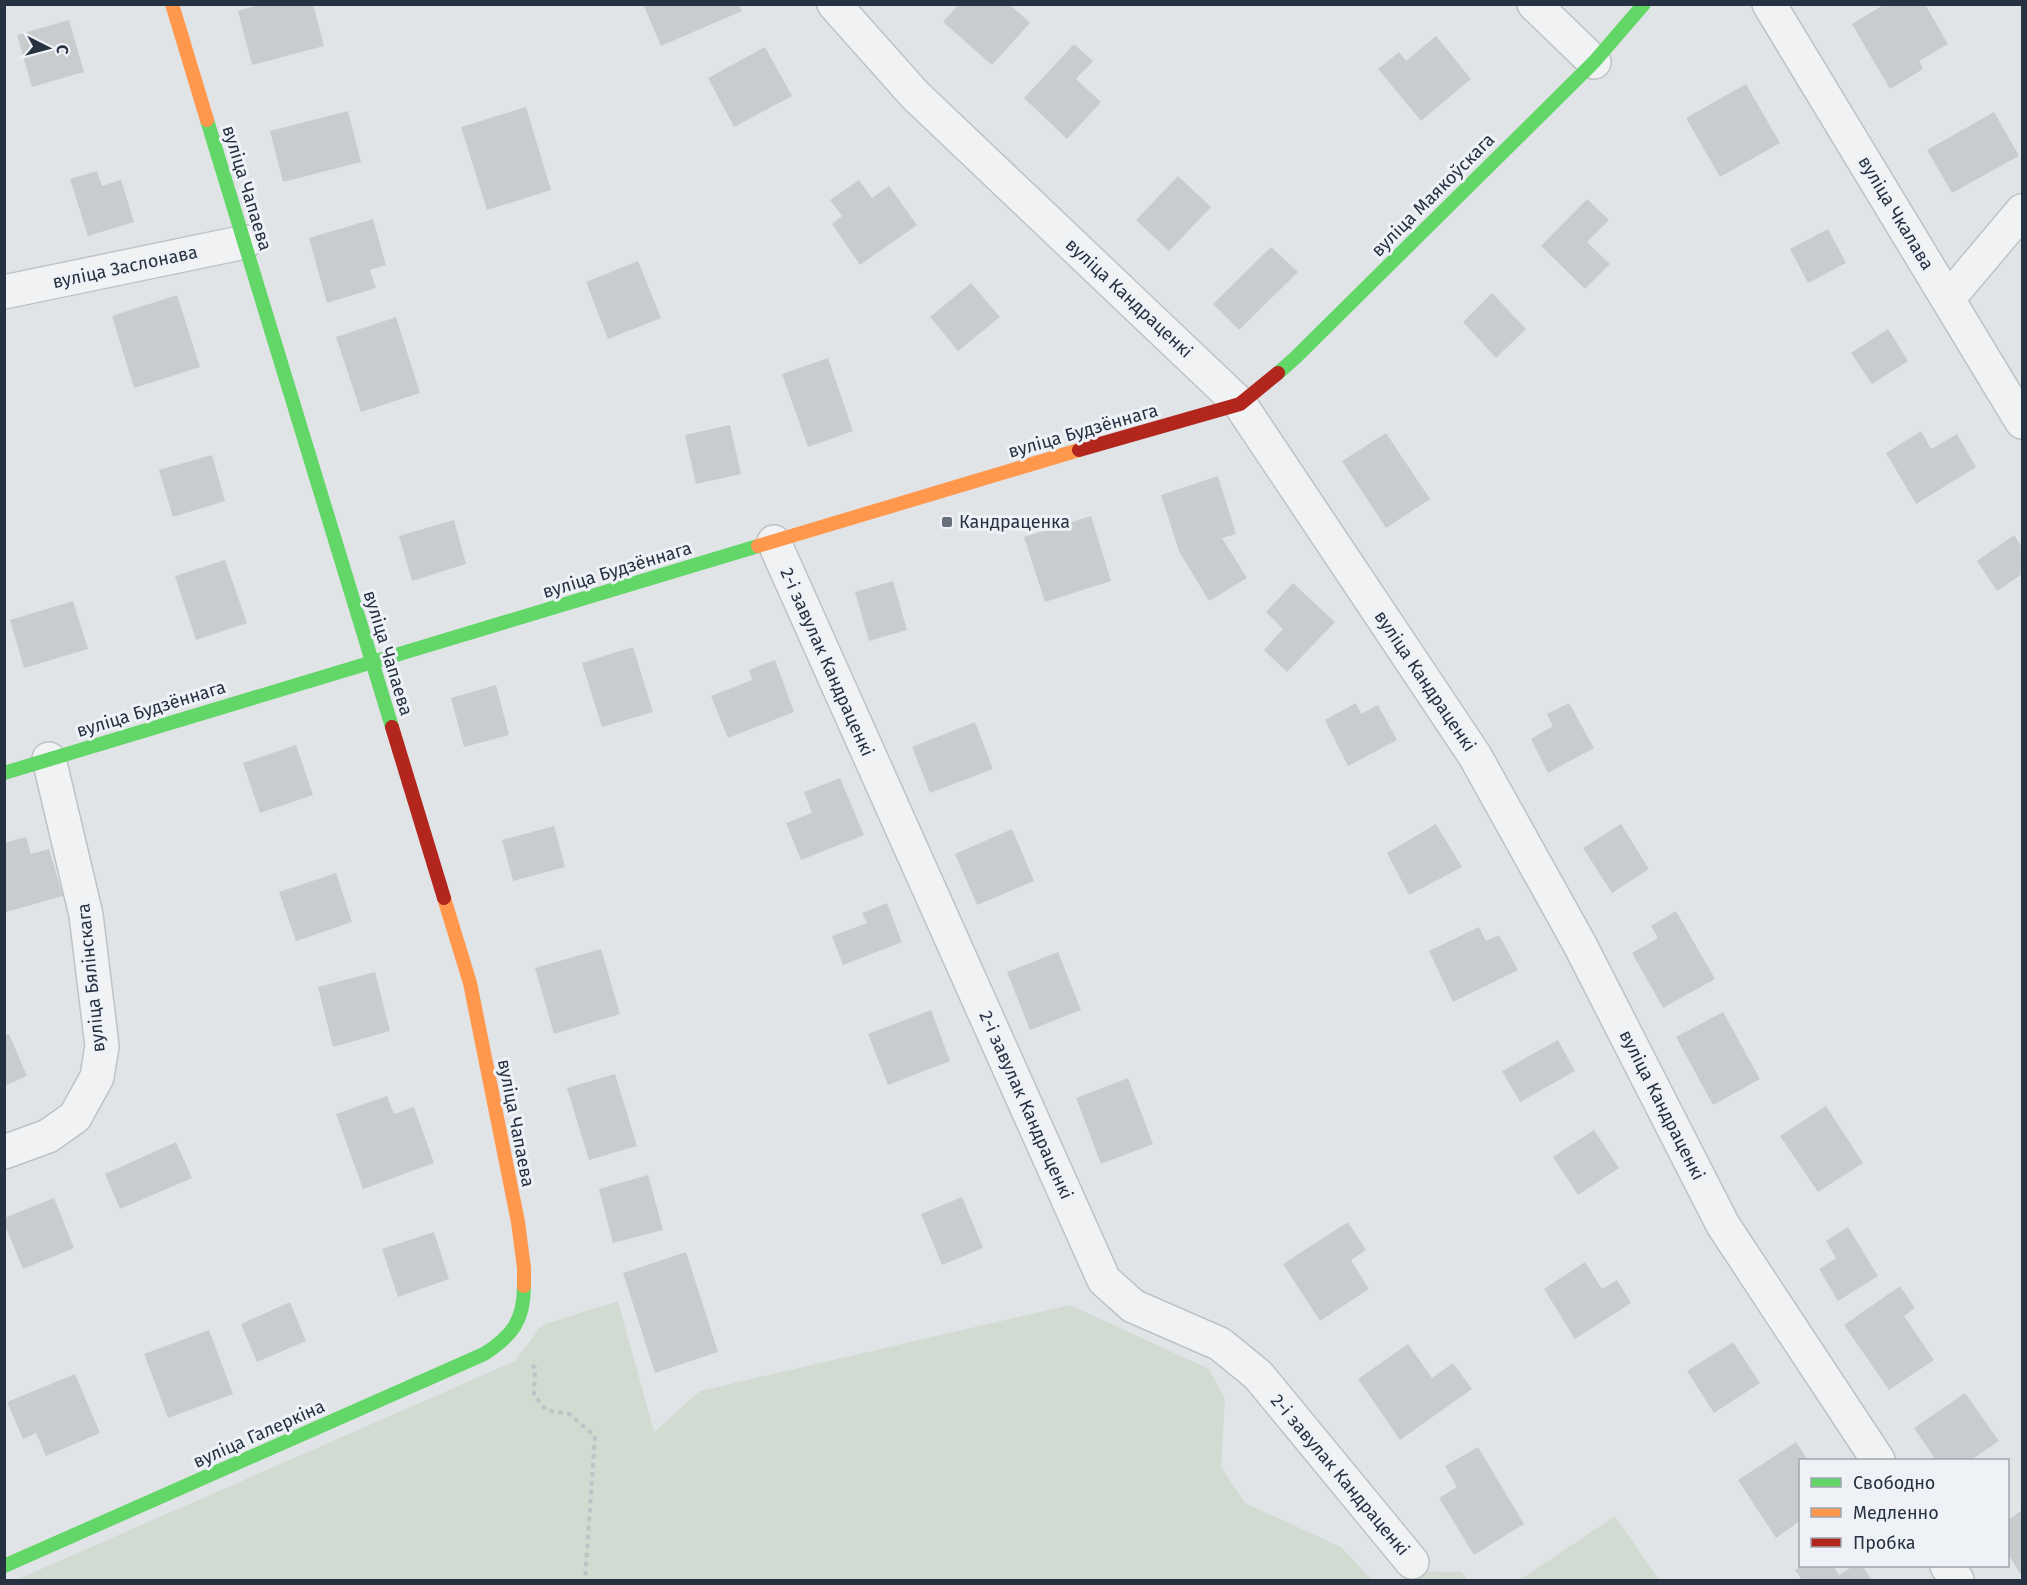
<svg xmlns="http://www.w3.org/2000/svg" width="2027" height="1585" font-family="'Fira Sans',sans-serif">
	<style>
		.green { fill: #d1dbd1 }
		.building { fill: #c9cccf }
		.lines { fill: none; stroke-linecap: round; stroke-linejoin: round }
		.street-casing { stroke: #bfc2c5; stroke-width: 36 }
		.path { stroke: #bfc2c7; stroke-width: 4; stroke-dasharray: 4.5 4.5; stroke-linecap: butt }
		.street { stroke: #f1f2f3; stroke-width: 33 }
		.fast { stroke: #63d668; stroke-width: 14 }
		.slow { stroke: #ff974d; stroke-width: 14 }
		.jam { stroke: #b3261e; stroke-width: 14 }
		.poi-dot { fill: #67707c; stroke: #eef2f7; stroke-width: 2 }
		.labels { text-anchor: middle; dominant-baseline: central; stroke-width: 6; stroke-linejoin: round; paint-order: stroke }
		.street-label { font-size: 18px; fill: #263142; stroke: #eef2f7 }
		.poi-label { font-size: 18px; fill: #263142; stroke: #eef2f7; text-anchor: start }
	</style>
	<rect width="100%" height="100%" fill="#e1e4e7"/>
	<path class="green" d="M 618,1301 L 654,1432 L 700,1391 L 1070,1305 L 1209,1369 L 1225,1399 L 1221,1467 L 1245,1503 L 1341,1547 L 1372,1580 L 16,1580 L 515,1361 L 542,1325 Z
		M 1615,1516 L 1659,1580 L 1520,1580 Z
		M 1420,1571 L 1461,1572 L 1468,1580 L 1406,1580 Z"/>
	<path class="building" d="M 262,4 L 313,4 L 324,46 L 252,65 L 238,11 Z
		M 643,4 L 739,4 L 742,11 L 661,46 Z
		M 959,4 L 1009,4 L 1030,23 L 992,65 L 943,22 Z
		M 1885,4 L 1925,4 L 1948,44 L 1919,61 L 1923,69 L 1890,89 L 1852,24 Z
		M 69,20 L 84,72 L 32,87 L 17,35 Z
		M 1436,36 L 1471,79 L 1421,121 L 1378,69 L 1399,52 L 1406,61 Z
		M 1074,44 L 1093,61 L 1076,79 L 1101,102 L 1067,139 L 1024,98 Z
		M 765,47 L 792,96 L 734,127 L 708,78 Z
		M 1746,84 L 1780,143 L 1720,177 L 1686,118 Z
		M 526,107 L 551,190 L 487,210 L 461,127 Z
		M 348,111 L 361,162 L 283,182 L 270,131 Z
		M 1994,112 L 2019,156 L 1952,193 L 1927,150 Z
		M 97,171 L 102,186 L 121,180 L 134,222 L 88,236 L 70,179 Z
		M 1178,176 L 1211,207 L 1169,251 L 1136,220 Z
		M 859,180 L 872,198 L 889,186 L 917,225 L 860,265 L 832,224 L 842,216 L 830,200 Z
		M 1587,199 L 1609,220 L 1587,242 L 1610,264 L 1585,289 L 1541,246 Z
		M 373,219 L 386,265 L 370,270 L 376,288 L 327,303 L 309,238 Z
		M 1828,229 L 1846,263 L 1808,283 L 1790,249 Z
		M 1271,247 L 1298,272 L 1239,330 L 1213,304 Z
		M 638,261 L 661,318 L 608,339 L 586,282 Z
		M 971,283 L 1000,317 L 958,351 L 930,317 Z
		M 1492,293 L 1526,329 L 1496,358 L 1463,322 Z
		M 177,295 L 200,367 L 134,388 L 112,316 Z
		M 396,317 L 420,393 L 361,412 L 336,337 Z
		M 1888,329 L 1908,361 L 1872,384 L 1851,353 Z
		M 828,358 L 853,431 L 808,447 L 782,374 Z
		M 730,425 L 741,474 L 696,484 L 685,435 Z
		M 1921,431 L 1931,449 L 1957,434 L 1976,467 L 1916,504 L 1886,453 Z
		M 1386,433 L 1430,499 L 1386,528 L 1342,461 Z
		M 212,455 L 225,501 L 173,517 L 159,470 Z
		M 1218,476 L 1236,534 L 1222,538 L 1247,578 L 1209,601 L 1179,551 L 1161,495 Z
		M 1091,516 L 1111,581 L 1045,602 L 1024,537 Z
		M 454,520 L 466,564 L 412,581 L 399,536 Z
		M 2014,535 L 2022,547 L 2022,574 L 1997,591 L 1977,561 Z
		M 225,560 L 247,623 L 196,640 L 175,576 Z
		M 893,581 L 907,630 L 869,641 L 855,592 Z
		M 1293,583 L 1335,622 L 1287,672 L 1264,650 L 1283,629 L 1266,612 Z
		M 73,601 L 88,649 L 24,668 L 10,620 Z
		M 633,647 L 653,712 L 602,727 L 582,663 Z
		M 775,660 L 794,712 L 728,738 L 711,696 L 752,680 L 749,670 Z
		M 496,685 L 509,735 L 464,747 L 451,698 Z
		M 1356,703 L 1361,714 L 1378,705 L 1397,740 L 1348,766 L 1325,720 Z
		M 1569,703 L 1594,748 L 1548,773 L 1531,739 L 1553,726 L 1547,714 Z
		M 975,722 L 993,769 L 930,793 L 912,747 Z
		M 296,745 L 313,795 L 260,813 L 243,763 Z
		M 840,778 L 864,835 L 801,860 L 786,823 L 812,813 L 804,792 Z
		M 1436,824 L 1462,867 L 1409,895 L 1387,853 Z
		M 1621,824 L 1649,869 L 1612,893 L 1583,848 Z
		M 554,826 L 565,867 L 513,881 L 502,840 Z
		M 1012,829 L 1034,881 L 977,905 L 955,854 Z
		M 26,837 L 31,854 L 49,849 L 63,896 L 6,912 L 4,843 Z
		M 336,873 L 352,922 L 296,941 L 279,892 Z
		M 887,903 L 902,942 L 843,965 L 832,936 L 867,923 L 862,913 Z
		M 1676,911 L 1715,979 L 1663,1008 L 1632,953 L 1658,938 L 1651,926 Z
		M 1479,927 L 1486,941 L 1499,935 L 1518,970 L 1453,1002 L 1429,951 Z
		M 601,949 L 620,1014 L 554,1034 L 535,968 Z
		M 1058,952 L 1081,1010 L 1030,1030 L 1007,972 Z
		M 375,972 L 390,1031 L 333,1047 L 318,987 Z
		M 931,1010 L 950,1061 L 888,1085 L 868,1034 Z
		M 1723,1012 L 1760,1079 L 1713,1105 L 1676,1037 Z
		M 9,1034 L 27,1076 L 4,1086 L 4,1036 Z
		M 1558,1040 L 1575,1071 L 1520,1102 L 1502,1071 Z
		M 615,1074 L 637,1146 L 589,1160 L 567,1088 Z
		M 1128,1078 L 1153,1144 L 1101,1164 L 1076,1098 Z
		M 387,1096 L 394,1114 L 414,1107 L 434,1163 L 363,1189 L 336,1114 Z
		M 1826,1106 L 1863,1163 L 1818,1192 L 1780,1136 Z
		M 1594,1130 L 1619,1168 L 1578,1195 L 1553,1157 Z
		M 176,1142 L 192,1178 L 120,1209 L 105,1174 Z
		M 648,1175 L 663,1230 L 613,1243 L 599,1189 Z
		M 962,1197 L 983,1248 L 942,1265 L 921,1214 Z
		M 54,1198 L 74,1248 L 23,1269 L 4,1223 L 4,1218 Z
		M 1348,1222 L 1366,1250 L 1351,1260 L 1369,1289 L 1320,1321 L 1283,1264 Z
		M 1848,1227 L 1878,1276 L 1838,1301 L 1819,1269 L 1836,1258 L 1826,1241 Z
		M 434,1232 L 449,1279 L 398,1297 L 382,1249 Z
		M 686,1252 L 718,1352 L 655,1373 L 623,1273 Z
		M 1585,1262 L 1602,1289 L 1617,1280 L 1631,1303 L 1575,1339 L 1544,1289 Z
		M 1900,1286 L 1915,1308 L 1904,1316 L 1934,1360 L 1889,1390 L 1844,1325 Z
		M 290,1302 L 306,1341 L 257,1362 L 241,1324 Z
		M 209,1330 L 233,1394 L 168,1418 L 144,1354 Z
		M 1733,1342 L 1760,1383 L 1714,1413 L 1687,1371 Z
		M 1408,1344 L 1432,1378 L 1453,1363 L 1472,1389 L 1400,1440 L 1358,1379 Z
		M 75,1374 L 100,1433 L 46,1456 L 36,1433 L 23,1439 L 7,1402 Z
		M 1965,1393 L 1999,1441 L 1971,1460 L 1936,1460 L 1914,1428 Z
		M 1796,1442 L 1808,1460 L 1800,1460 L 1800,1521 L 1776,1538 L 1738,1480 Z
		M 1478,1447 L 1524,1524 L 1474,1555 L 1439,1498 L 1457,1487 L 1445,1466 Z
		M 2022,1510 L 2022,1575 L 2021,1575 L 2008,1554 L 2008,1520 Z
		M 1802,1566 L 1833,1566 L 1839,1575 L 1853,1566 L 1862,1566 L 1872,1580 L 1802,1580 L 1795,1570 Z"/>
	<g class="lines">
		<defs>
			<path id="street" d="M 834,4 L 915,95 L 1240,404 L 1475,756 L 1579,943 L 1723,1225 L 1878,1460
				M 1534,4 L 1594,62
				M 1769,4 L 2022,422
				M 4,292 L 245,242
				M 1948,299 L 2022,211
				M 774,542 L 1104,1280 L 1133,1306 L 1220,1344 L 1258,1375 L 1412,1562
				M 4,1152 L 48,1136 L 75,1117 L 97,1077 L 102,1046 L 86,915 L 49,759
				M 1947,1566 L 1957,1580"/>
		</defs>
		<use href="#street" class="street-casing"/>
		<path class="path" d="M 532,1365 L 535,1368 L 534,1395 L 546,1410 L 569,1414 L 595,1436 L 585,1580"/>
		<use href="#street" class="street"/>
		<path class="fast" d="M 207,120 L 392,727
			M 1278,373 L 1295,358 L 1594,62 L 1644,4
			M 4,773 L 758,546
			M 4,1566 L 484,1354 C 512,1336 524,1321 524,1286"/>
		<path class="slow" d="M 172,4 L 207,120
			M 758,546 L 1079,450
			M 444,898 L 470,983 L 518,1222 L 524,1268 L 524,1286"/>
		<path class="jam" d="M 1079,450 L 1240,404 L 1278,373
			M 392,727 L 444,898"/>
	</g>
	<rect class="poi-dot" x="941" y="516" width="12" height="12" rx="3"/>
	<g class="labels">
		<g class="street-label">
			<text transform="translate(247 188) rotate(73)">вуліца Чапаева</text>
			<text transform="translate(1433 195) rotate(-45)">вуліца Маякоўскага</text>
			<text transform="translate(1896 213) rotate(59)">вуліца Чкалава</text>
			<text transform="translate(125 267) rotate(-12)">вуліца Заслонава</text>
			<text transform="translate(1129 298) rotate(43)">вуліца Кандраценкі</text>
			<text transform="translate(1083 431) rotate(-16)">вуліца Будзённага</text>
			<text transform="translate(617 570) rotate(-17)">вуліца Будзённага</text>
			<text transform="translate(388 653) rotate(73)">вуліца Чапаева</text>
			<text transform="translate(827 662) rotate(66)">2-і завулак Кандраценкі</text>
			<text transform="translate(1425 681) rotate(56)">вуліца Кандраценкі</text>
			<text transform="translate(151 709) rotate(-17)">вуліца Будзённага</text>
			<text transform="translate(91 978) rotate(-96)">вуліца Бялінскага</text>
			<text transform="translate(1026 1105) rotate(66)">2-і завулак Кандраценкі</text>
			<text transform="translate(1662 1105) rotate(63)">вуліца Кандраценкі</text>
			<text transform="translate(516 1123) rotate(79)">вуліца Чапаева</text>
			<text transform="translate(259 1434) rotate(-24)">вуліца Галеркіна</text>
			<text transform="translate(1340 1475) rotate(50)">2-і завулак Кандраценкі</text>
		</g>
		<g class="poi-label">
			<text x="959" y="522">Кандраценка</text>
		</g>
	</g>
	<rect width="2027" height="1585" fill="none" stroke="#263142" stroke-width="12"/>
	<rect x="1799" y="1459" width="210" height="108" fill="#eef2f7" stroke="#9ea5af" stroke-width="1.5"/>
	<rect x="1811" y="1478" width="30" height="9" fill="#63d668" stroke="#9ea5af" stroke-width="1.5"/>
	<text x="1853" y="1489" font-size="18" fill="#263142">Свободно</text>
	<rect x="1811" y="1508" width="30" height="9" fill="#ff974d" stroke="#9ea5af" stroke-width="1.5"/>
	<text x="1853" y="1519" font-size="18" fill="#263142">Медленно</text>
	<rect x="1811" y="1538" width="30" height="9" fill="#b3261e" stroke="#9ea5af" stroke-width="1.5"/>
	<text x="1853" y="1549" font-size="18" fill="#263142">Пробка</text>
	<g transform="translate(48 48) rotate(96)" stroke="#eef2f7" stroke-width="4.5" paint-order="stroke">
	<path d="M0-4.5L10 22L0 15L-10 22Z" fill="#263142"/>
	<text y="-9" font-size="16" font-weight="bold" text-anchor="middle" fill="#263142">С</text>
	</g>
</svg>
